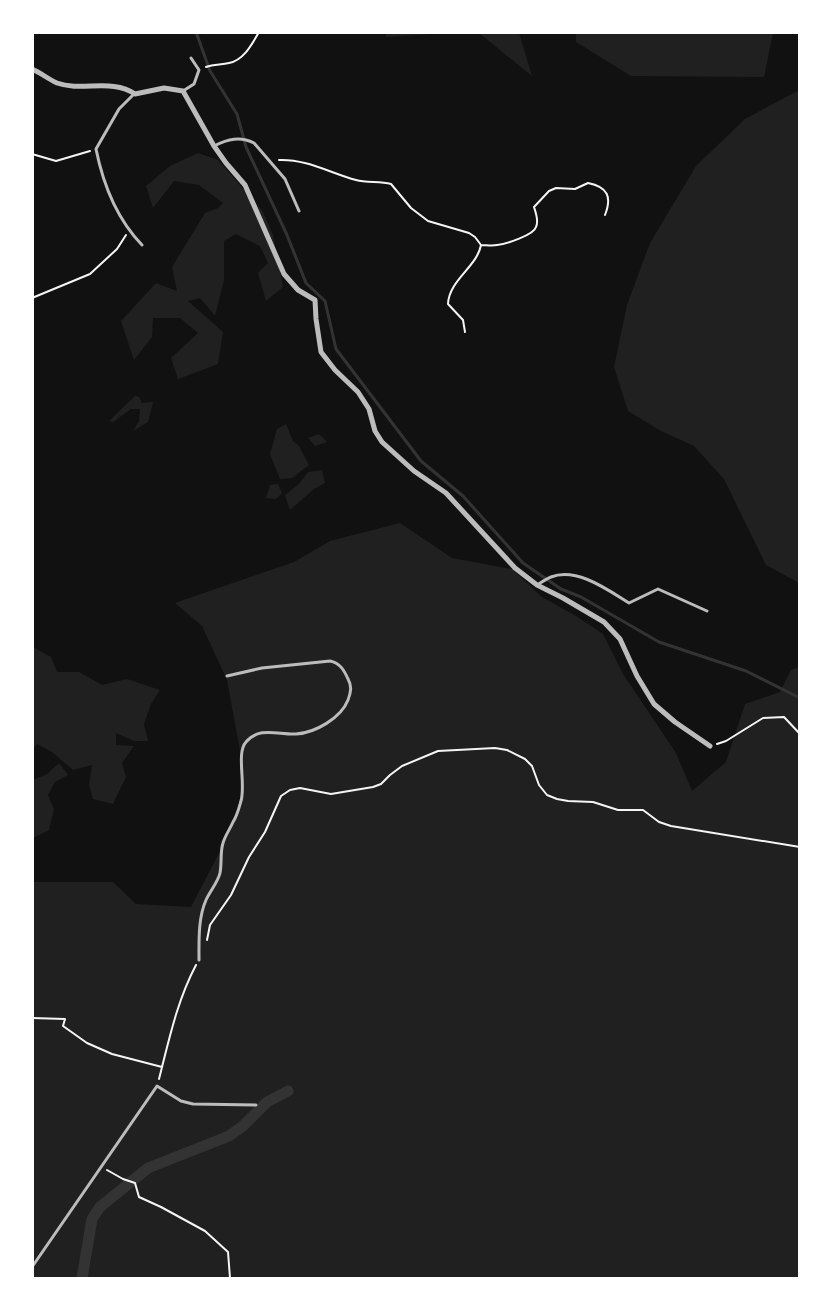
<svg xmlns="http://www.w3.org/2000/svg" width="832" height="1311" font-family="'Work Sans',sans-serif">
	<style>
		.green { fill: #202020 }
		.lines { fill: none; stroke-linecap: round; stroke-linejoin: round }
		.stream { stroke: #333; stroke-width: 3 }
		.canal { stroke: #333; stroke-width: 11 }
		.path { stroke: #f5f5f5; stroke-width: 2 }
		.service { stroke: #bcbcbc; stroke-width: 3 }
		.minor { stroke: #bcbcbc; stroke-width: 5 }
	</style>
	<rect width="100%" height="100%" fill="#111"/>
	<path class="green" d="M 386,33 L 386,32 L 444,33 L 386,37 Z
		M 479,33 L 519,33 L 532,76 Z
		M 576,33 L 576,32 L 773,33 L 764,77 L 631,76 L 576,42 Z
		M 799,90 L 799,583 L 766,565 L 724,479 L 694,446 L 661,431 L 628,411 L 614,367 L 627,305 L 650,243 L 696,166 L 745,119 Z
		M 198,153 L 218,160 L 262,210 L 273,235 L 283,287 L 266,301 L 258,273 L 268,263 L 260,246 L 236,234 L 224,241 L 224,280 L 215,316 L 200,298 L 188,301 L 223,332 L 218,364 L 178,379 L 171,358 L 198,333 L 180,318 L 153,318 L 152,337 L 134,360 L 121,321 L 156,283 L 177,291 L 172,267 L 205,213 L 218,208 L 223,203 L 199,185 L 174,181 L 153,208 L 146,186 L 170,166 Z
		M 135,396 L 139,397 L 142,403 L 153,402 L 148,422 L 133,431 L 139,421 L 140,409 L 131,409 L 113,422 L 109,421 Z
		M 286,424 L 293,441 L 299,446 L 309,465 L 292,478 L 280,479 L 270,454 L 277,429 Z
		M 319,434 L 327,442 L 315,446 L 308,438 Z
		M 322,470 L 325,483 L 314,489 L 290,510 L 285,495 L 299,484 L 308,472 Z
		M 278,484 L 282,493 L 276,499 L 266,498 L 270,485 Z
		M 400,523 L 452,558 L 512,569 L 542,597 L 576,616 L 603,634 L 623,674 L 676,753 L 692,791 L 726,762 L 745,704 L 780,692 L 791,670 L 799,667 L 799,1278 L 33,1278 L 32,882 L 113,882 L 136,904 L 191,907 L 230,832 L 241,805 L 241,756 L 227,680 L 202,626 L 175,603 L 294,562 L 330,541 Z
		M 33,647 L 51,657 L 57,672 L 79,672 L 102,685 L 127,679 L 160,690 L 151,704 L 144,724 L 148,741 L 134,741 L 116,733 L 116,745 L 134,746 L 122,763 L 126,777 L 113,804 L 93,799 L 89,785 L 92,765 L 73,770 L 52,752 L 37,744 L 33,749 Z
		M 59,763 L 68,775 L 55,782 L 48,795 L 54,809 L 49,830 L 33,838 L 33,780 L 47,774 Z"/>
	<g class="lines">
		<path class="stream" d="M 196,32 L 210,71 L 237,114 L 246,147 L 287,235 L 306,283 L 325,301 L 336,349 L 421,461 L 463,496 L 523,563 L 561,589 L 581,597 L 659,642 L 746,671 L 800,698"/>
		<path class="canal" d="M 82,1278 L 92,1219 L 100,1207 L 148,1168 L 229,1136 L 243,1126 L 267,1102 L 288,1091"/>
		<path class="path" d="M 206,67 C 214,64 221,65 229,63 C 244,60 252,44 259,32
			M 32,154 L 56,161 L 90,151
			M 279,160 C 307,159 330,173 356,180 C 367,183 380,181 391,184 L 411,208 L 428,221 L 469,233 L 475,237 L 481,245 C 477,267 449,280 448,304 L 463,320 L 465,332
			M 481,245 C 486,245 492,246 497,245 C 506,244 534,235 536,227 C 539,221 536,213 534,207 L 549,191 L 556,188 L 575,189 L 588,183 C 608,187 612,197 605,215
			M 32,298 L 90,274 L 117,249 L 126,235
			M 717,744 L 726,741 L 763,718 L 784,717 L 800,734
			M 207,940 L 210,925 L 231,895 L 249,857 L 265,832 L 281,796 L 290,790 L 300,788 L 331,794 L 373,787 L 381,784 L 390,775 L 402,766 L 438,751 L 495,748 L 507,750 L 525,759 L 532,766 L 539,785 L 547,795 L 557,799 L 568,801 L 593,802 L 618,810 L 643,810 L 659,822 L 671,826 L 800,847
			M 32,1018 L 65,1019 L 63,1026 L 87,1043 L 112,1054 L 162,1067
			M 159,1079 C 169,1040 177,1001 196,965
			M 107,1170 L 123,1179 L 135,1183 L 139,1197 L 161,1207 L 205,1231 L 228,1252 L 230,1278"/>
		<path class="service" d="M 183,91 L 194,84 L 199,70 L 191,58
			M 134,94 L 119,109 L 96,149 C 103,184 117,219 142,245
			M 214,146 C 228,139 240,136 254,143 L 285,179 L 299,211
			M 537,585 C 542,582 546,579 551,577 C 577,567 608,590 629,603 L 658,589 L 707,611
			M 199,960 C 199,941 198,918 206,900 C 210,891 218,882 220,873 C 222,863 220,852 223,843 C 225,836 230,829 233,822 C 237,816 239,808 241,801 C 246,784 236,753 246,742 C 259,726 279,735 296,734 C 315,733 341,718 348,700 C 351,692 352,686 348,679 C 344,670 340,663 330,661 L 262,668 L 227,676
			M 32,1267 L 157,1086 L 181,1101 L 193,1104 L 256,1105"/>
		<path class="minor" d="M 32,69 C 41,73 48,79 57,83 C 82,92 112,78 135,94 L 164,88 L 183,91 L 214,146 L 226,163 L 245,185 L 284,274 L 298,290 L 315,300 L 316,319 L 321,352 L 335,370 L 358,392 L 369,409 L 375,431 L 382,442 L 414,471 L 446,493 L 515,568 L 537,585 L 563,598 L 604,622 L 620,639 L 637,676 L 654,704 L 675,722 L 710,746"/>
	</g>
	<rect width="832" height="1311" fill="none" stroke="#ffffff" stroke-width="68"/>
</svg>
